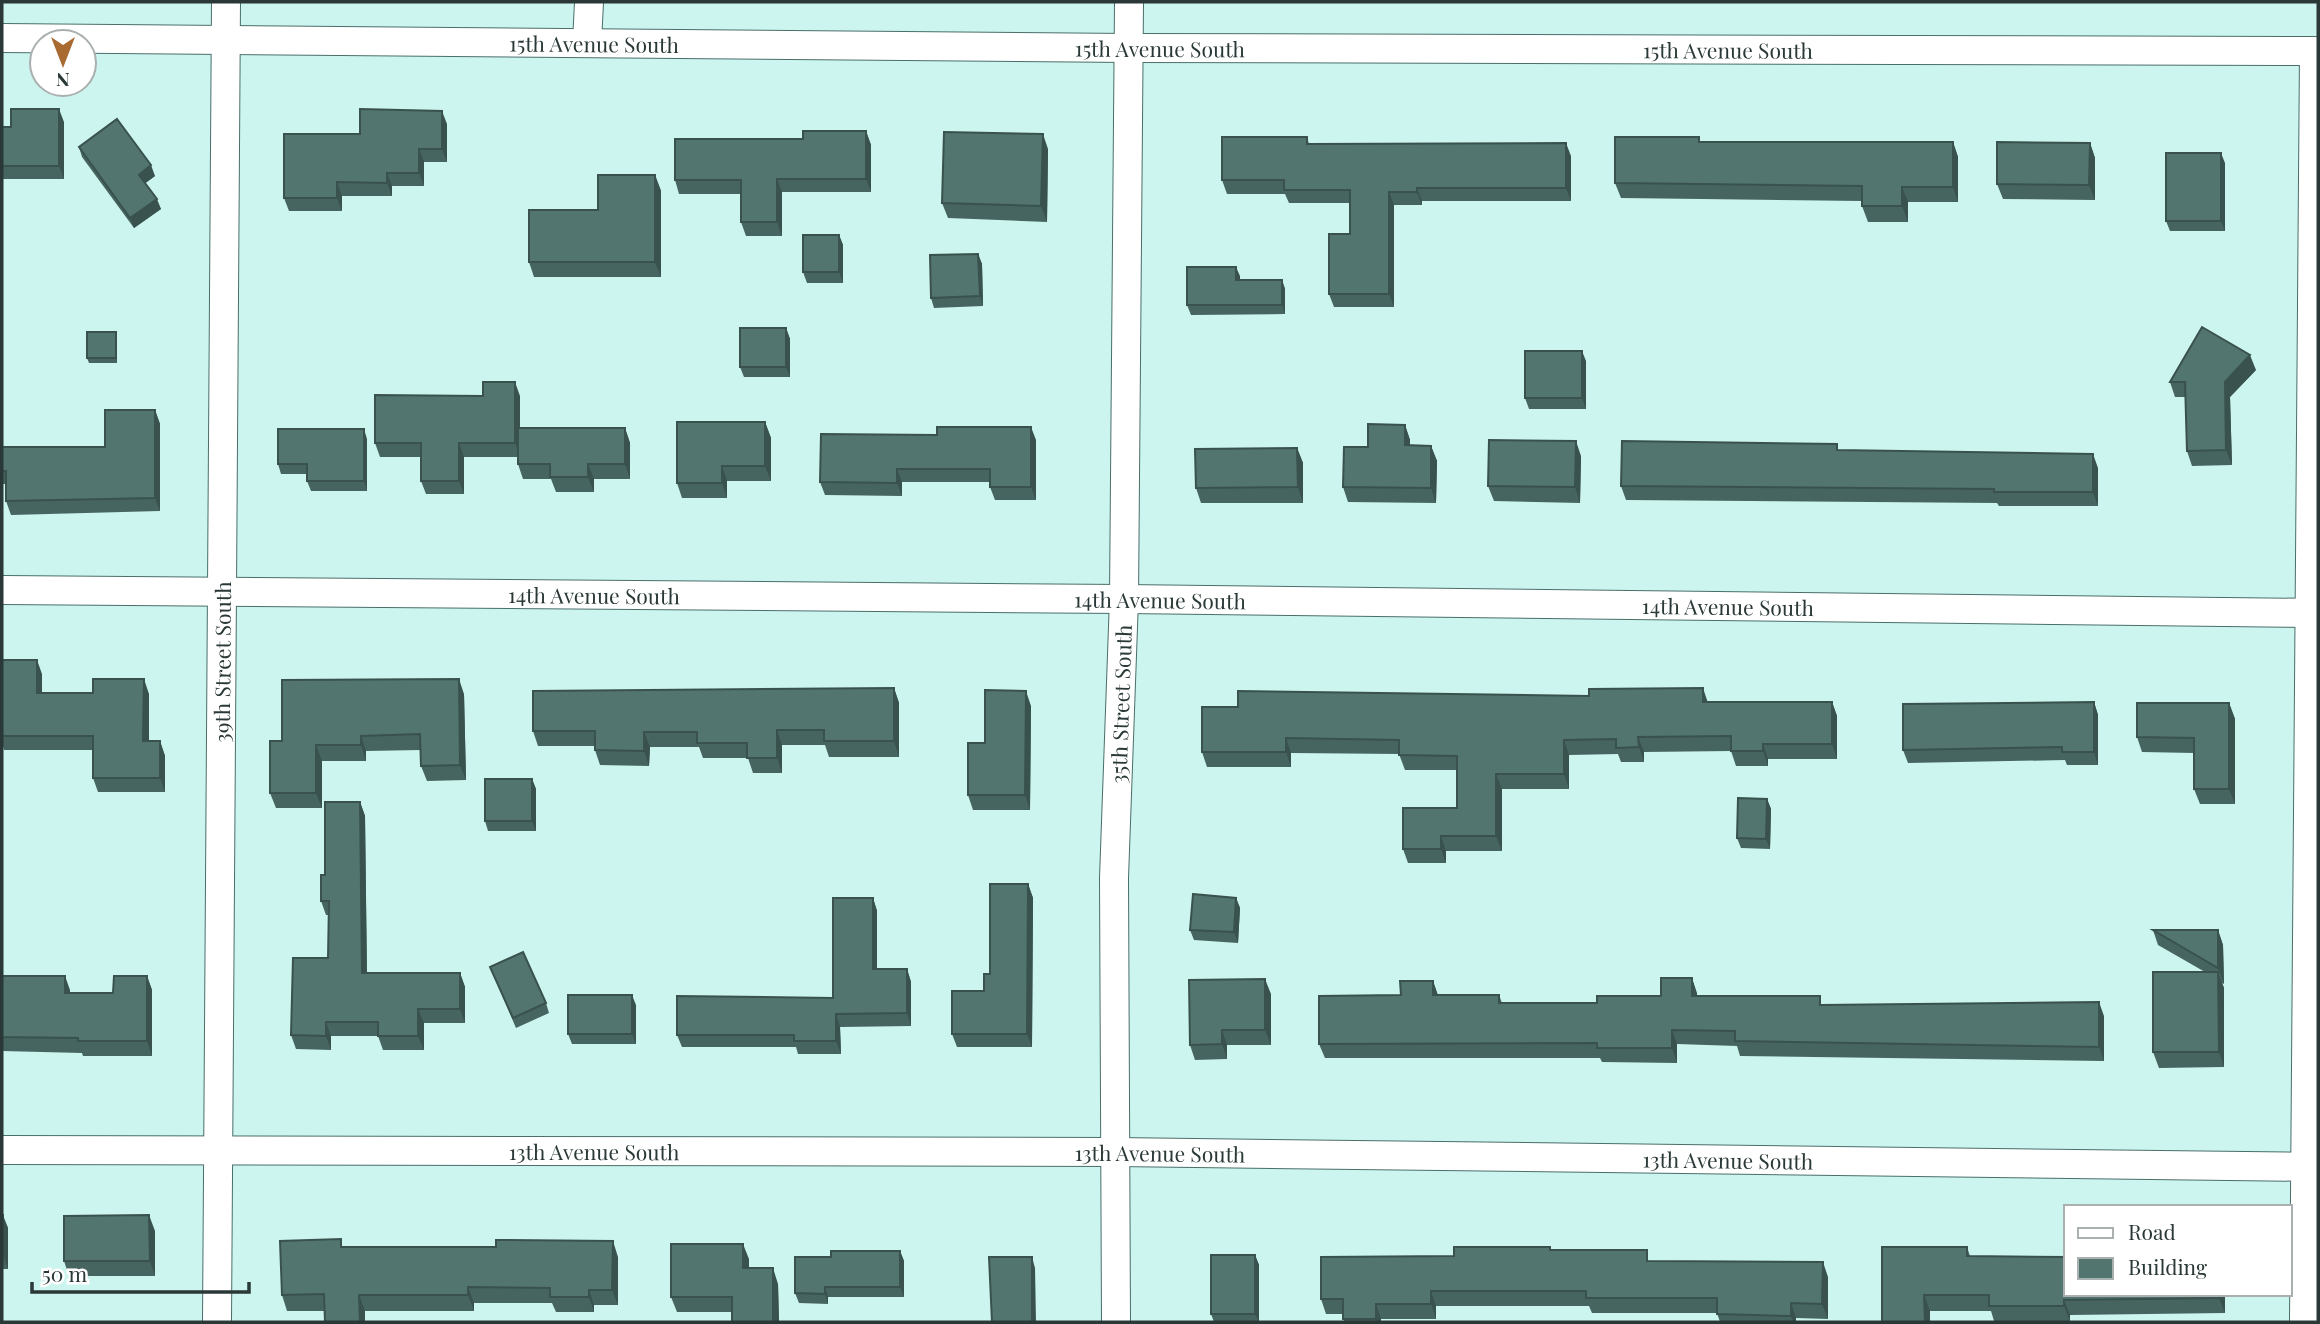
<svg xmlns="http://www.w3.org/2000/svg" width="2320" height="1324" font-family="'Playfair Display',serif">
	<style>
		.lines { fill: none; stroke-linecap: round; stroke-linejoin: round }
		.minor-casing { stroke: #4a6e69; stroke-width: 30 }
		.minor { stroke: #fff; stroke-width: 28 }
		.wall { fill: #476560 }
		.shaded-wall { fill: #39524e }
		.building { fill: #527570; stroke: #39524e; stroke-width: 2 }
		.labels { text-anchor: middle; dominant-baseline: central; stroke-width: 7; stroke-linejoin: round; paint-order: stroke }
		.street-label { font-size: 21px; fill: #2a3937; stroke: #fff }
	</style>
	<rect width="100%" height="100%" fill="#cdf5ef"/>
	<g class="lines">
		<defs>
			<g id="minor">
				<path id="s1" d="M 2,38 L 1129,48 L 2318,51"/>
				<path d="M 587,43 L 589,2"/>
				<path id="s2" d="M 2,590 L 1124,599 L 2318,613"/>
				<path id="s3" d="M 2,1150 L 1117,1152 L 2318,1167"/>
				<path id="s4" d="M 217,1322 L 226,2"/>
				<path id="s5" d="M 1116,1322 L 1114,878 L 1124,599 L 1129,2"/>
				<path d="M 2304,1322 L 2314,51"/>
			</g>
		</defs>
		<use href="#minor" class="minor-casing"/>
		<use href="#minor" class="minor"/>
	</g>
	<path class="wall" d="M 64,122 L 64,179 L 2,179 L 2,127 Z
		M 447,124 L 447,162 L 424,162 L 424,186 L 392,186 L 392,196 L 342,196 L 342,211 L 289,211 L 284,198 L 360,134 Z
		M 866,131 L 871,145 L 871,192 L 782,192 L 782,236 L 746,236 L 741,222 L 741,194 L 679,194 L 675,180 L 803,139 Z
		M 1307,137 L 1309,144 L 1571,156 L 1571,201 L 1422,201 L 1422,205 L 1394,205 L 1394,307 L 1334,307 L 1329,294 L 1350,234 L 1350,203 L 1289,203 L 1285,194 L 1227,194 L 1222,180 Z
		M 1701,142 L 1953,142 L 1958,157 L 1958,202 L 1908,202 L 1908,222 L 1868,222 L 1862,206 L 1862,201 L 1621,198 L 1615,183 Z
		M 2090,143 L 2095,158 L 2095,200 L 2003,199 L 1997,184 Z
		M 79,147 L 155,176 L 145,183 L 161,209 L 134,228 L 82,157 Z
		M 1048,149 L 1047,222 L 948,218 L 942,203 Z
		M 2225,163 L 2225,231 L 2170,231 L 2166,221 Z
		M 655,175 L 661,191 L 661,277 L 534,277 L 529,262 L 598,210 Z
		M 839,235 L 843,245 L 843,283 L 807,283 L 803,272 Z
		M 978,254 L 982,264 L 983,306 L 934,308 L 931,298 Z
		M 1240,276 L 1240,280 L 1282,280 L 1285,289 L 1285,314 L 1191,315 L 1187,305 Z
		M 786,328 L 790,339 L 790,377 L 744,377 L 740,367 Z
		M 117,338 L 117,363 L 89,363 L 87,358 Z
		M 1586,361 L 1586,409 L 1529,409 L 1525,398 Z
		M 2256,370 L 2230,397 L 2232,465 L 2192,466 L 2187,451 L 2185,397 L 2175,397 L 2170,382 Z
		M 520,396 L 520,428 L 625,428 L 630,443 L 630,479 L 594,479 L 594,492 L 556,492 L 551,479 L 523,479 L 518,464 L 518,457 L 464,457 L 464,494 L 426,494 L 421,481 L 421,457 L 380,457 L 375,443 Z
		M 155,410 L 160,424 L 160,511 L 11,515 L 6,501 L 6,484 L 2,484 L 2,447 L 105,447 Z
		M 765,422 L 771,438 L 771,481 L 727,481 L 727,498 L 682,498 L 677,483 Z
		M 1405,425 L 1410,440 L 1410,446 L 1431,446 L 1437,461 L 1436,503 L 1348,502 L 1343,487 L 1368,447 Z
		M 367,439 L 367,491 L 311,491 L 307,481 L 307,474 L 281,474 L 278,464 Z
		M 1036,440 L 1036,500 L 995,500 L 990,487 L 990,482 L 902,482 L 902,496 L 825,495 L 820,482 Z
		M 1297,448 L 1303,463 L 1303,503 L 1201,503 L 1196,488 Z
		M 1840,450 L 2098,468 L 2098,506 L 1999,506 L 1997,503 L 1626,500 L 1621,486 Z
		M 1581,456 L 1580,503 L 1494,501 L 1488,486 Z
		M 2,660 L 42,674 L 42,693 L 149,694 L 149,741 L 160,741 L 165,756 L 165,792 L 98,792 L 93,778 L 93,750 L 4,750 L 2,743 Z
		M 894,688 L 899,703 L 899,757 L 829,757 L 825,745 L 782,745 L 782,773 L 753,773 L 748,758 L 703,758 L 699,747 L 650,747 L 649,766 L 600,765 L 595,750 L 595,746 L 538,746 L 533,731 Z
		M 464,694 L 466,780 L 427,781 L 421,766 L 421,750 L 366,751 L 366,761 L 322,761 L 322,808 L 276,808 L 270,793 L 282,741 Z
		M 1708,702 L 1832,702 L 1837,716 L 1837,759 L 1768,759 L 1768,766 L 1736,766 L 1731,751 L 1644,752 L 1644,762 L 1621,762 L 1618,754 L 1569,755 L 1569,789 L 1502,789 L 1502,851 L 1446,851 L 1446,863 L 1408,863 L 1403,849 L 1457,808 L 1457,770 L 1405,770 L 1399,754 L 1291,753 L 1291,767 L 1207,767 L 1202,752 L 1202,707 Z
		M 2094,702 L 2098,715 L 2098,765 L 2067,765 L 2065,760 L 1908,763 L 1903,750 Z
		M 2229,703 L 2235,719 L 2235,804 L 2200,804 L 2194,789 L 2194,753 L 2142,752 L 2137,737 Z
		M 1031,706 L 1030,810 L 973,810 L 968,795 L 985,743 Z
		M 532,779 L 536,789 L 536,831 L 488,831 L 485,821 Z
		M 1767,799 L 1771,809 L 1770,849 L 1741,848 L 1737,838 Z
		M 360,802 L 365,816 L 367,973 L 460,973 L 465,987 L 465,1023 L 424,1023 L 424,1050 L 383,1050 L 378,1036 L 331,1036 L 331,1050 L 296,1049 L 291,1035 L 328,958 L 328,915 L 326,915 L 321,901 L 325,875 Z
		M 1028,884 L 1033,898 L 1032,1047 L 957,1047 L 952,1034 L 984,991 L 990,974 Z
		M 873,898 L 877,911 L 877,969 L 907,969 L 911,982 L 911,1026 L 840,1027 L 841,1054 L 798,1054 L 796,1047 L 682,1047 L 677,1035 L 833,998 Z
		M 1236,898 L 1240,908 L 1238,943 L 1194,940 L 1190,930 Z
		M 2153,930 L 2218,930 L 2223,945 L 2224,984 L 2222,983 L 2224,988 L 2224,1067 L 2159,1068 L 2153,1052 L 2205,972 L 2158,945 Z
		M 490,967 L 546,1003 L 549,1013 L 516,1028 Z
		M 2,976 L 70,990 L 70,993 L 113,993 L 147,976 L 152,990 L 152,1056 L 83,1056 L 82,1053 L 2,1051 Z
		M 1692,978 L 1697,996 L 1823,1005 L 2104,1016 L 2104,1061 L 1740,1056 L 1737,1046 L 1677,1044 L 1677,1063 L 1602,1062 L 1600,1058 L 1325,1058 L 1319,1044 L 1401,995 L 1433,981 L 1438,995 L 1499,995 L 1502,1003 L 1597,1003 L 1661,996 Z
		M 1271,994 L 1271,1045 L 1227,1045 L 1227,1059 L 1195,1060 L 1190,1045 Z
		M 636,1005 L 636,1044 L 572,1044 L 568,1034 Z
		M 2,1215 L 8,1228 L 8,1269 L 2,1269 Z
		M 155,1231 L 155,1276 L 69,1276 L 64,1261 Z
		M 344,1247 L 618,1257 L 618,1305 L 594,1305 L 594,1312 L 556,1312 L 552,1303 L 474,1303 L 474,1311 L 287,1311 L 282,1295 Z
		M 1967,1247 L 1970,1256 L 2225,1294 L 2225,1313 L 2070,1315 L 2070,1321 L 1994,1321 L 1991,1311 L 1930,1311 L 1930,1322 L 1882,1322 Z
		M 1551,1250 L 1651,1261 L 1828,1277 L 1828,1319 L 1796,1318 L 1796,1322 L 1720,1322 L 1717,1313 L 1592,1313 L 1589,1306 L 1436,1306 L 1436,1319 L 1381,1319 L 1381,1322 L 1344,1322 L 1343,1314 L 1326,1314 L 1321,1299 L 1454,1256 Z
		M 900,1251 L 904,1261 L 904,1297 L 828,1297 L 828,1304 L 799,1303 L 795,1293 L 831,1257 Z
		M 1255,1255 L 1259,1265 L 1259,1322 L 1214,1322 L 1211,1314 Z
		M 749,1259 L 749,1268 L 778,1284 L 779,1322 L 732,1322 L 732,1312 L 677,1312 L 671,1297 Z"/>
	<path class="shaded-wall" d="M 59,109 L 64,122 L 64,179 L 59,166 Z
		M 442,111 L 447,124 L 447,162 L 442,149 Z
		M 866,131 L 871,145 L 871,192 L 866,179 Z
		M 1043,134 L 1048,149 L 1047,222 L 1041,206 Z
		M 1953,142 L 1958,157 L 1958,202 L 1953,187 Z
		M 1566,143 L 1571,156 L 1571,201 L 1566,188 Z
		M 2090,143 L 2095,158 L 2095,200 L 2089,185 Z
		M 419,149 L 424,162 L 424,186 L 419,173 Z
		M 2221,153 L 2225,163 L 2225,231 L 2221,221 Z
		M 151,165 L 155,176 L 143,185 L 139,175 Z
		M 387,173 L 392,186 L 392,196 L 387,183 Z
		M 655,175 L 661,191 L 661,277 L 655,262 Z
		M 777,179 L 782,192 L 782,236 L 777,222 Z
		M 337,182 L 342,196 L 342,211 L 337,198 Z
		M 1902,187 L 1908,202 L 1908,222 L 1902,206 Z
		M 1417,188 L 1422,201 L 1422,205 L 1417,192 Z
		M 1389,192 L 1394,205 L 1394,307 L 1389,294 Z
		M 157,199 L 161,209 L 134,228 L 130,218 Z
		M 839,235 L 843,245 L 843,283 L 839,272 Z
		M 978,254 L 982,264 L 983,306 L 980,296 Z
		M 1236,267 L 1240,276 L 1240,289 L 1236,280 Z
		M 1282,280 L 1285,289 L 1285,314 L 1282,305 Z
		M 786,328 L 790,339 L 790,377 L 786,367 Z
		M 116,332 L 117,338 L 117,363 L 116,358 Z
		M 1582,351 L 1586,361 L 1586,409 L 1582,398 Z
		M 2250,355 L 2256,370 L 2230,397 L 2232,465 L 2226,450 L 2225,382 Z
		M 515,382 L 520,396 L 520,457 L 515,443 Z
		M 155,410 L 160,424 L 160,511 L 155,498 Z
		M 765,422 L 771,438 L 771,481 L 765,466 Z
		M 1405,425 L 1410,440 L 1410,461 L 1405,445 Z
		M 1031,427 L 1036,440 L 1036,500 L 1031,487 Z
		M 625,428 L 630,443 L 630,479 L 625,464 Z
		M 364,429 L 367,439 L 367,491 L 364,481 Z
		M 1576,441 L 1581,456 L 1580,503 L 1575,487 Z
		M 459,443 L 464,457 L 464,494 L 459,481 Z
		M 1431,446 L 1437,461 L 1436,503 L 1431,488 Z
		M 1297,448 L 1303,463 L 1303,503 L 1298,487 Z
		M 2093,454 L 2098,468 L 2098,506 L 2093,492 Z
		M 588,464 L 594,479 L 594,492 L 588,477 Z
		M 722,466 L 727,481 L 727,498 L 722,483 Z
		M 897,469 L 902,482 L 902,496 L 897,483 Z
		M 37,660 L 42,674 L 42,707 L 37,693 Z
		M 144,679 L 149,694 L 149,756 L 143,741 Z
		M 459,679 L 464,694 L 466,780 L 460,765 Z
		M 894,688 L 899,703 L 899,757 L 894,741 Z
		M 1703,688 L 1708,703 L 1703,702 Z
		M 1026,691 L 1031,706 L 1030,810 L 1025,795 Z
		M 1832,702 L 1837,716 L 1837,759 L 1832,744 Z
		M 2094,702 L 2098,715 L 2098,765 L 2094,752 Z
		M 2229,703 L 2235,719 L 2235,804 L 2229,789 Z
		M 777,730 L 782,745 L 782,773 L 777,758 Z
		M 644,732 L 650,747 L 649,766 L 644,751 Z
		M 361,736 L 366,751 L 366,761 L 361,745 Z
		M 1638,737 L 1644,752 L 1644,762 L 1639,747 Z
		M 1286,738 L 1291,753 L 1291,767 L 1286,752 Z
		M 1564,740 L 1569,755 L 1569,789 L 1564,774 Z
		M 160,741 L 165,756 L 165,792 L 160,778 Z
		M 1763,744 L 1768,759 L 1768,766 L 1763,751 Z
		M 316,745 L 322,761 L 322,808 L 316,793 Z
		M 1496,774 L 1502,789 L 1502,851 L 1496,836 Z
		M 532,779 L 536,789 L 536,831 L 532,821 Z
		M 1767,799 L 1771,809 L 1770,849 L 1766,839 Z
		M 360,802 L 365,816 L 367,987 L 362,973 Z
		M 1441,836 L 1446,851 L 1446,863 L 1441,849 Z
		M 1028,884 L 1033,898 L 1032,1047 L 1027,1034 Z
		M 873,898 L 877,911 L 877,982 L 873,969 Z
		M 1236,898 L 1240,908 L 1238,943 L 1234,932 Z
		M 2218,930 L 2223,945 L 2224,984 L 2218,968 Z
		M 907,969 L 911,982 L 911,1026 L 907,1013 Z
		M 2218,972 L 2224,988 L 2224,1067 L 2219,1052 Z
		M 460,973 L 465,987 L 465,1023 L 460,1009 Z
		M 65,976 L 70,990 L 70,1007 L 65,993 Z
		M 147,976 L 152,990 L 152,1056 L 147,1041 Z
		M 1692,978 L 1697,993 L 1697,1010 L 1692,996 Z
		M 1265,979 L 1271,994 L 1271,1045 L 1265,1030 Z
		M 1433,981 L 1438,996 L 1433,995 Z
		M 632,995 L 636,1005 L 636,1044 L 632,1034 Z
		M 2099,1002 L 2104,1016 L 2104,1061 L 2099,1047 Z
		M 418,1009 L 424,1023 L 424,1050 L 418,1036 Z
		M 836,1014 L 840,1027 L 841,1054 L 836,1041 Z
		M 326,1022 L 331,1036 L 331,1050 L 326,1036 Z
		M 1222,1030 L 1227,1045 L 1227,1059 L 1222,1044 Z
		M 1672,1030 L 1677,1044 L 1677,1063 L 1672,1048 Z
		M 3,1215 L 8,1228 L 8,1269 L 3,1256 Z
		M 149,1215 L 155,1231 L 155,1276 L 150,1261 Z
		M 613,1241 L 618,1257 L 618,1305 L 612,1290 Z
		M 743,1244 L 749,1259 L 749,1284 L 743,1268 Z
		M 900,1251 L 904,1261 L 904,1297 L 900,1287 Z
		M 1255,1255 L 1259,1265 L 1259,1322 L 1255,1314 Z
		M 1032,1257 L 1035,1268 L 1036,1322 L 1032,1322 Z
		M 1823,1262 L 1828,1277 L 1828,1319 L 1822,1304 Z
		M 773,1268 L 778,1284 L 779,1322 L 773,1322 Z
		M 468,1287 L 474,1303 L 474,1311 L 468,1295 Z
		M 825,1287 L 828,1297 L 828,1304 L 825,1294 Z
		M 589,1290 L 594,1305 L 594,1312 L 589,1297 Z
		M 1431,1291 L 1436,1306 L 1436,1319 L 1431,1304 Z
		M 2219,1294 L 2225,1294 L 2225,1313 L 2219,1298 Z
		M 359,1295 L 365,1311 L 365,1322 L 360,1322 Z
		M 1924,1295 L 1930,1311 L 1930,1322 L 1925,1322 Z
		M 2064,1300 L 2070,1315 L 2070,1321 L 2064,1306 Z
		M 1791,1303 L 1796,1318 L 1796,1322 L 1793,1322 L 1791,1316 Z
		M 1376,1304 L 1381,1319 L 1381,1322 L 1377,1322 L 1376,1319 Z"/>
	<path class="building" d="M 11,109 L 59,109 L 59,166 L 2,166 L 2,127 L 11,127 Z
		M 360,109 L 442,111 L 442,149 L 419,149 L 419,173 L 387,173 L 387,183 L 337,182 L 337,198 L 284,198 L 284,134 L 360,134 Z
		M 117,119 L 151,165 L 139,175 L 157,199 L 130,218 L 79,147 Z
		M 803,131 L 866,131 L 866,179 L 777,179 L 777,222 L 741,222 L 741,180 L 675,180 L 675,139 L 803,139 Z
		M 944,132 L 1043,134 L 1041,206 L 942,203 Z
		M 1222,137 L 1307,137 L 1307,144 L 1566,143 L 1566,188 L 1417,188 L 1417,192 L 1389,192 L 1389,294 L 1329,294 L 1329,234 L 1350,234 L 1350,190 L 1284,190 L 1284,180 L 1222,180 Z
		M 1615,137 L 1699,137 L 1699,142 L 1953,142 L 1953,187 L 1902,187 L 1902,206 L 1862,206 L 1862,186 L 1615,183 Z
		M 1997,142 L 2090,143 L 2089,185 L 1997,184 Z
		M 2166,153 L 2221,153 L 2221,221 L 2166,221 Z
		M 598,175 L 655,175 L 655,262 L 529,262 L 529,210 L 598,210 Z
		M 803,235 L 839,235 L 839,272 L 803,272 Z
		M 978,254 L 980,296 L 931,298 L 930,255 Z
		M 1187,267 L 1236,267 L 1236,280 L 1282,280 L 1282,305 L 1187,305 Z
		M 2202,327 L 2250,355 L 2225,382 L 2226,450 L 2187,451 L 2185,382 L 2170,382 Z
		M 740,328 L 786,328 L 786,367 L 740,367 Z
		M 87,332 L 116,332 L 116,358 L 87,358 Z
		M 1525,351 L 1582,351 L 1582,398 L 1525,398 Z
		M 483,382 L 515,382 L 515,443 L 459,443 L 459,481 L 421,481 L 421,443 L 375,443 L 375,395 L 483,396 Z
		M 105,410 L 155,410 L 155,498 L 6,501 L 6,471 L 2,471 L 2,447 L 105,447 Z
		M 677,422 L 765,422 L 765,466 L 722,466 L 722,483 L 677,483 Z
		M 1368,424 L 1405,425 L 1405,445 L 1431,446 L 1431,488 L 1343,487 L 1344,447 L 1368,447 Z
		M 937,427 L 1031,427 L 1031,487 L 990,487 L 990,469 L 897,469 L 897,483 L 820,482 L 821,434 L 937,435 Z
		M 518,428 L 625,428 L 625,464 L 588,464 L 588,477 L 550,477 L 550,464 L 518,464 Z
		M 278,429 L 364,429 L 364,481 L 307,481 L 307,464 L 278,464 Z
		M 1489,440 L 1576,441 L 1575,487 L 1488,486 Z
		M 1622,441 L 1837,444 L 1837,450 L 2093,454 L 2093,492 L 1994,492 L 1994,489 L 1621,486 Z
		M 1297,448 L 1298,487 L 1196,488 L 1195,449 Z
		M 2,660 L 37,660 L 37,693 L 93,693 L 93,679 L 144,679 L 143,741 L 160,741 L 160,778 L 93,778 L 93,736 L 2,736 Z
		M 459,679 L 460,765 L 421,766 L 420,734 L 361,736 L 361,745 L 316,745 L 316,793 L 270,793 L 270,741 L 282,741 L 282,680 Z
		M 894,688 L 894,741 L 824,741 L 824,730 L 777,730 L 777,758 L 747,758 L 747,743 L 697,743 L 697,732 L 644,732 L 644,751 L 595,750 L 595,731 L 533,731 L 533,691 Z
		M 1703,688 L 1703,702 L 1832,702 L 1832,744 L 1763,744 L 1763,751 L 1731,751 L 1731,736 L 1638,737 L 1639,747 L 1616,748 L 1616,739 L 1564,740 L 1564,774 L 1496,774 L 1496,836 L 1441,836 L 1441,849 L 1403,849 L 1403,808 L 1457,808 L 1457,756 L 1399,755 L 1399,740 L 1286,738 L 1286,752 L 1202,752 L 1202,707 L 1238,707 L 1238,691 L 1589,696 L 1589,689 Z
		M 985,690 L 1026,691 L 1025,795 L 968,795 L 968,743 L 985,743 Z
		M 2094,702 L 2094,752 L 2062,752 L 2062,747 L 1903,750 L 1903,704 Z
		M 2137,703 L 2229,703 L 2229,789 L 2194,789 L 2194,738 L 2137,737 Z
		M 485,779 L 532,779 L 532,821 L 485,821 Z
		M 1738,798 L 1767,799 L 1766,839 L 1737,838 Z
		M 325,802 L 360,802 L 362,973 L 460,973 L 460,1009 L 418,1009 L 418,1036 L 378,1036 L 378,1022 L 326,1022 L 326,1036 L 291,1035 L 293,958 L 328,958 L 329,901 L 321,901 L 321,875 L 325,875 Z
		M 990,884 L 1028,884 L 1027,1034 L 952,1034 L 952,991 L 984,991 L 984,974 L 990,974 Z
		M 1193,894 L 1236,898 L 1234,932 L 1190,930 Z
		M 833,898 L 873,898 L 873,969 L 907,969 L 907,1013 L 836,1014 L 836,1041 L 794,1041 L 794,1035 L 677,1035 L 677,996 L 833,998 Z
		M 2153,930 L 2218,930 L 2218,968 Z
		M 523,952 L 546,1003 L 513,1018 L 490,967 Z
		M 2153,972 L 2218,972 L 2219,1052 L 2153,1052 Z
		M 2,976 L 65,976 L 65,993 L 113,993 L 114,976 L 147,976 L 147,1041 L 78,1041 L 78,1038 L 2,1037 Z
		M 1661,978 L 1692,978 L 1692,996 L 1820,996 L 1820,1005 L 2099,1002 L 2099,1047 L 1735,1041 L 1735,1031 L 1672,1030 L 1672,1048 L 1597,1048 L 1597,1043 L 1319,1044 L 1319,996 L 1401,995 L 1400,981 L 1433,981 L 1433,995 L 1499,995 L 1499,1003 L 1597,1003 L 1597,996 L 1661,996 Z
		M 1265,979 L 1265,1030 L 1222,1030 L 1222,1044 L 1190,1045 L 1189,980 Z
		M 568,995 L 632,995 L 632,1034 L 568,1034 Z
		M 2,1215 L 3,1215 L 3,1256 L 2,1256 Z
		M 149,1215 L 150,1261 L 64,1261 L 64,1216 Z
		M 341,1239 L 341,1247 L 496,1247 L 496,1240 L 613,1241 L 612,1290 L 589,1290 L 589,1297 L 550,1297 L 550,1288 L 468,1287 L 468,1295 L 359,1295 L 360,1322 L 325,1322 L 324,1294 L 282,1295 L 280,1241 Z
		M 671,1244 L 743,1244 L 743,1268 L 773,1268 L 773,1322 L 732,1322 L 732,1297 L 671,1297 Z
		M 1454,1247 L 1550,1247 L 1550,1250 L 1647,1250 L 1647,1261 L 1823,1262 L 1822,1304 L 1791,1303 L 1791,1316 L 1717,1314 L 1717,1298 L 1586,1298 L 1586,1291 L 1431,1291 L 1431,1304 L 1376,1304 L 1376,1319 L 1343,1319 L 1343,1299 L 1321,1299 L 1321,1257 L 1454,1256 Z
		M 1882,1247 L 1967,1247 L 1967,1256 L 2066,1257 L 2066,1294 L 2219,1294 L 2219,1298 L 2064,1300 L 2064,1306 L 1989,1306 L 1989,1295 L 1924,1295 L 1925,1322 L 1882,1322 Z
		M 831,1251 L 900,1251 L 900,1287 L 825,1287 L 825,1294 L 795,1293 L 795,1257 L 831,1257 Z
		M 1211,1255 L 1255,1255 L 1255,1314 L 1211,1314 Z
		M 989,1257 L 1032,1257 L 1032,1322 L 992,1322 Z"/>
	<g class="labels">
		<g class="street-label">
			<text stroke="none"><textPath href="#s1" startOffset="592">15th Avenue South</textPath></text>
			<text stroke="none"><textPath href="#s1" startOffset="1158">15th Avenue South</textPath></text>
			<text stroke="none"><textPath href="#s1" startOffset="1726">15th Avenue South</textPath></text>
			<text stroke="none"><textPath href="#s2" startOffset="592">14th Avenue South</textPath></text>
			<text stroke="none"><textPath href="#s2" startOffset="1158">14th Avenue South</textPath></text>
			<text stroke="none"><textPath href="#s2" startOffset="1726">14th Avenue South</textPath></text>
			<text stroke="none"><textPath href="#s4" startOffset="660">39th Street South</textPath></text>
			<text stroke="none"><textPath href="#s5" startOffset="618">35th Street South</textPath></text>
			<text stroke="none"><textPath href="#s3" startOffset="592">13th Avenue South</textPath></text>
			<text stroke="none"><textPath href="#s3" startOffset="1158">13th Avenue South</textPath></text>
			<text stroke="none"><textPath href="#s3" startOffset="1726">13th Avenue South</textPath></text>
		</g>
	</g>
	<rect width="2320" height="1324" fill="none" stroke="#2a3937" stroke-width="7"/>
	<rect x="2064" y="1205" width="228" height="91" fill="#ffffff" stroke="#aab0af" stroke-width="2"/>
	<rect x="2078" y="1228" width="35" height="10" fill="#ffffff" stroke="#aab0af" stroke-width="2"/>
	<text x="2128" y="1240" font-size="21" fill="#2a3937">Road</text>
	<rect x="2078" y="1258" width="35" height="21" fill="#527570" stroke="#aab0af" stroke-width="2"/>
	<text x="2128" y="1275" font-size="21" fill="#2a3937">Building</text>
	<g transform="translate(63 63) rotate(180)"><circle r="33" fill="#ffffff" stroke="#aab0af" stroke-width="2"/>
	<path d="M0-5L12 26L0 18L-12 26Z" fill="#a96a31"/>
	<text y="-10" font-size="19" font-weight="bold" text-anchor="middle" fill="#2a3937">N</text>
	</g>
	<path d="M32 1282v10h217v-10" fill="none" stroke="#2a3937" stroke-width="3.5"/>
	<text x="42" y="1282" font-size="21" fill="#2a3937" stroke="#ffffff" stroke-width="5" paint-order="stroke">50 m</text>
</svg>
